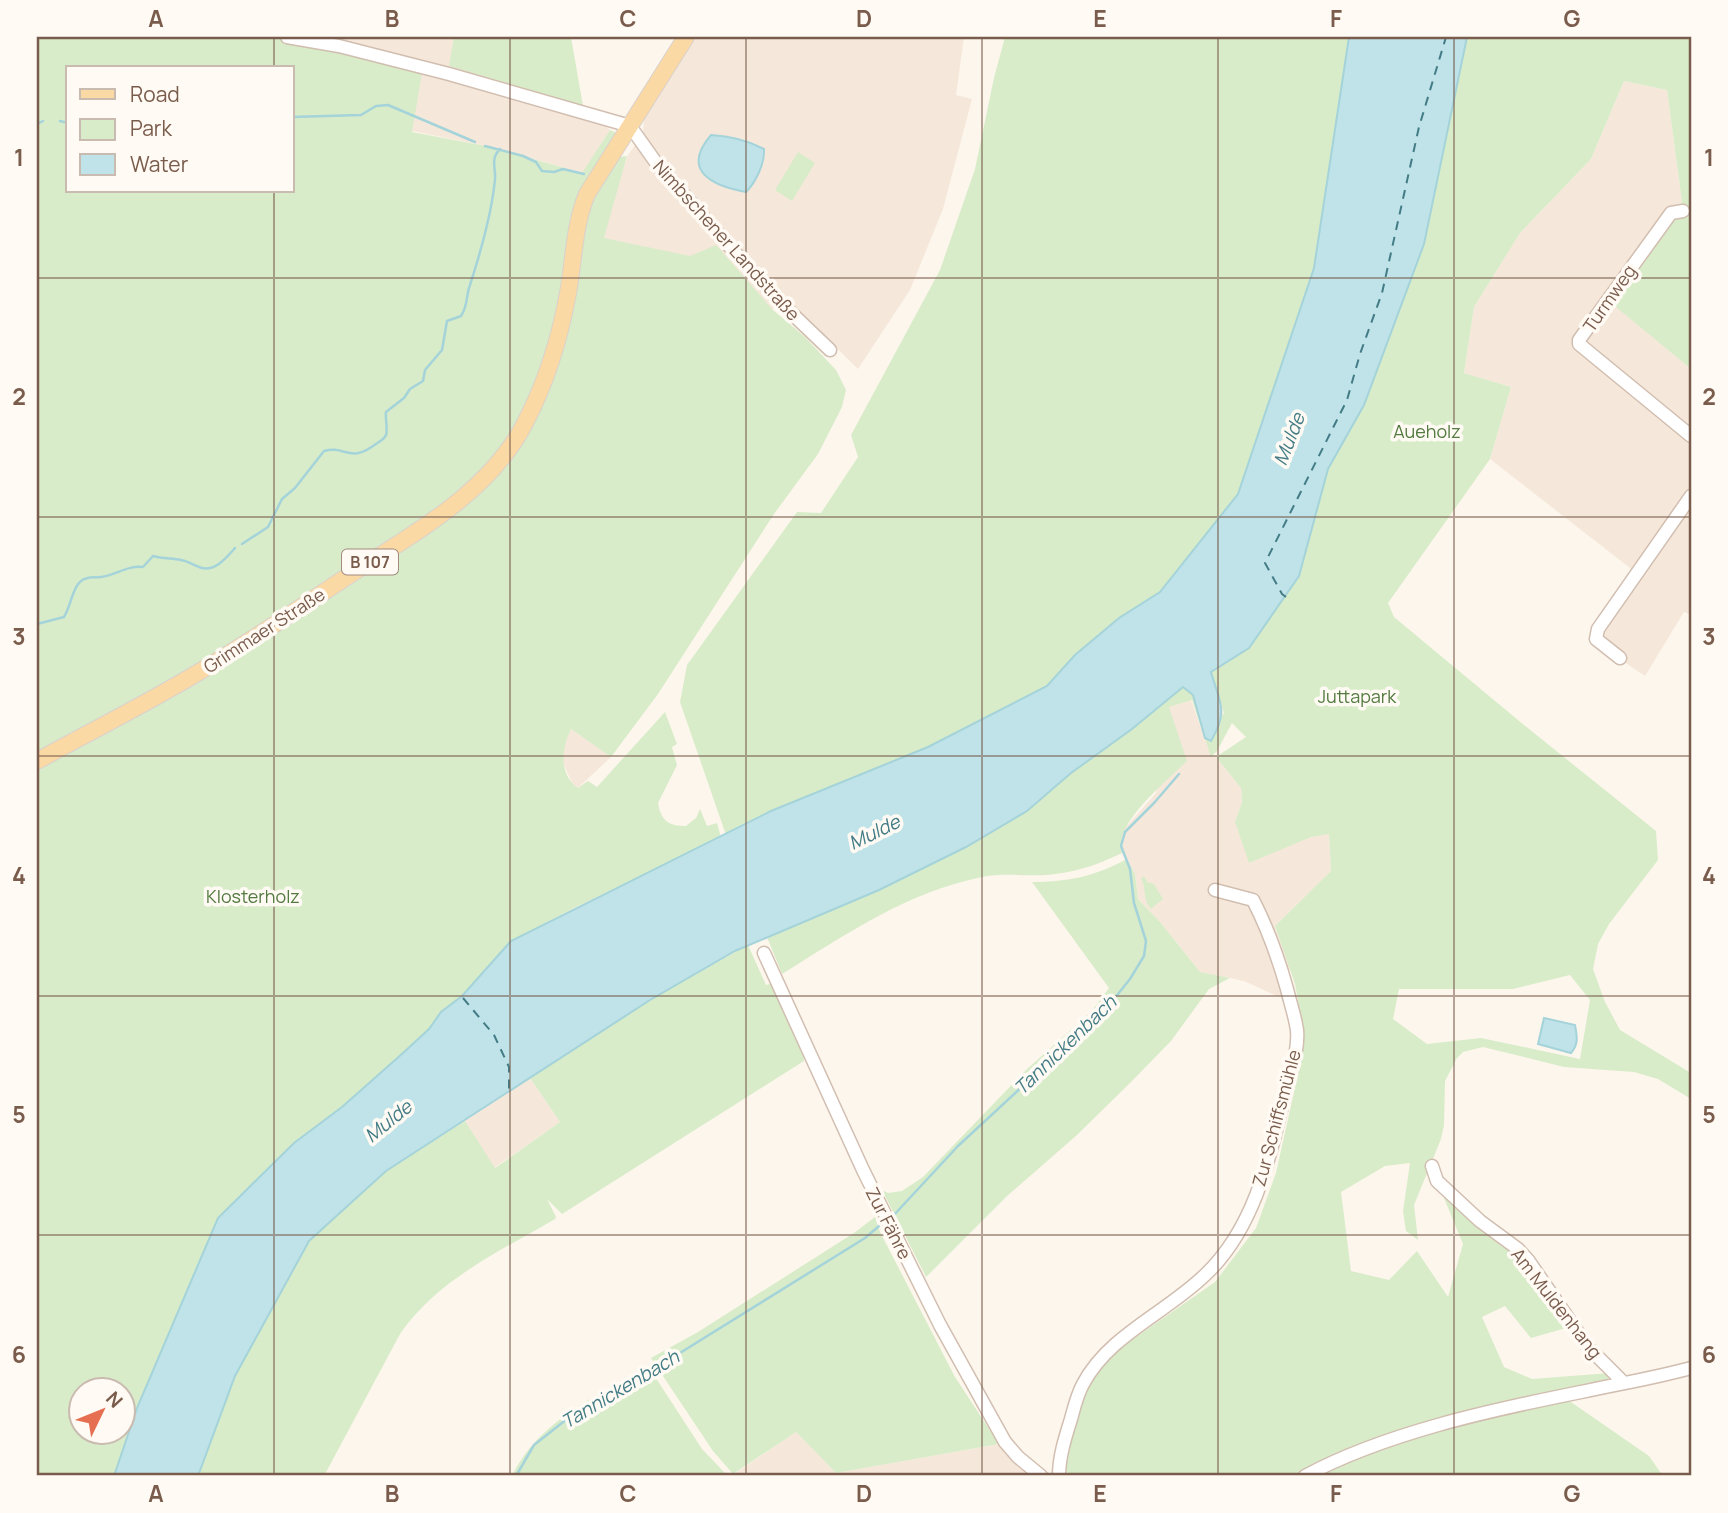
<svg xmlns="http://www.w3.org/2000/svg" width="1728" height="1513" font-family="Manrope,sans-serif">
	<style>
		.residential { fill: #f5e8da }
		.green { fill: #d8ecc9; fill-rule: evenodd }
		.water { fill: #bfe3e8; stroke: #a5d3da; stroke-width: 2 }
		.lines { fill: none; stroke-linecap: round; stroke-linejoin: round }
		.stream { stroke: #a5d3da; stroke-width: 2.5 }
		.ferry { stroke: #437c86; stroke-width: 2; stroke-dasharray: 9 7; stroke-linecap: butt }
		.minor-casing { stroke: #d1beb0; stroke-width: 15 }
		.major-casing { stroke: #dad1cd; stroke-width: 18 }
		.minor { stroke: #fff; stroke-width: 12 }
		.major { stroke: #fbd9a5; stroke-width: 16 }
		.grid { fill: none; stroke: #7a5c4d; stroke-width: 2; stroke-opacity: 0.55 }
		.labels { text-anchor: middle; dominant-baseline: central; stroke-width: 7; stroke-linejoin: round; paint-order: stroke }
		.shield { fill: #fffaf3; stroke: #a28b7f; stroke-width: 2 }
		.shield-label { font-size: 16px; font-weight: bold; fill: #7a5c4d }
		.street-label { font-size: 18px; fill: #7a5c4d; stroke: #fffaf3 }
		.park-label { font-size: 18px; fill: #537a41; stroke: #fffaf3 }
		.water-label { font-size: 19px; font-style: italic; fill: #437c86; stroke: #fffaf3 }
		.neatline { fill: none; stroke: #7a5c4d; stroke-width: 2.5 }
		.grid-label { font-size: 23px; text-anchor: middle; font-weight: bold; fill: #7a5c4d }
	</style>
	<rect width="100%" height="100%" fill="#fdf6ec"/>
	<path class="residential" d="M 296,37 L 454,37 L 450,66 L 583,106 L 610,130 L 583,173 L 491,147 L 412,131 Z
		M 695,37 L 964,37 L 956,95 L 972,99 L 943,209 L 910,290 L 858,369 L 790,302 L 779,294 L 773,310 L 604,238 L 607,215 L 628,155 L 643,134 L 644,117 Z
		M 1624,81 L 1667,90 L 1682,202 L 1610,301 L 1691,369 L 1691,615 L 1684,612 L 1645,676 L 1590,639 L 1633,575 L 1630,568 L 1490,459 L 1511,387 L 1464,373 L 1474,307 L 1520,233 L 1591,159 Z
		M 1191,700 L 1211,756 L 1216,757 L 1241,788 L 1242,802 L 1235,822 L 1311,837 L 1329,833 L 1331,871 L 1275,926 L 1290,968 L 1283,996 L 1277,996 L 1244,981 L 1200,972 L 1160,922 L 1138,899 L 1135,874 L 1119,845 L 1125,828 L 1156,793 L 1168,707 Z
		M 571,729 L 611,757 L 578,788 L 573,785 L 564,765 L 562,749 Z
		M 530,1078 L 560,1122 L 494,1168 L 465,1121 Z
		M 796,1432 L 836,1473 L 999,1444 L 1029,1476 L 725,1476 L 725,1473 L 734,1474 Z"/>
	<path class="green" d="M 37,37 L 296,37 L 422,73 L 412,132 L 491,147 L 582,173 L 610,130 L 617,133 L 590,179 L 557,321 L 526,410 L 501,452 L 454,498 L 238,643 L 37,756 ZM 68,68 L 292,68 L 292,191 L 68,191 Z
		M 454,37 L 571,37 L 583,106 L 449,66 Z
		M 1005,37 L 1349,37 L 1314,268 L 1238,494 L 1160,592 L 1119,618 L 1075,655 L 1047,686 L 928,747 L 771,811 L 726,835 L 680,702 L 687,665 L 797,512 L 821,513 L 858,457 L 851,435 L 940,270 L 975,169 L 994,78 Z
		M 1467,37 L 1691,37 L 1691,369 L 1610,302 L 1682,202 L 1667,90 L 1624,81 L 1591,159 L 1520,233 L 1474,307 L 1464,373 L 1511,387 L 1490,459 L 1388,603 L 1394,617 L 1524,725 L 1656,831 L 1658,860 L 1609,924 L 1598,944 L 1593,969 L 1605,1002 L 1620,1030 L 1691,1073 L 1691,1099 L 1658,1079 L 1634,1072 L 1564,1067 L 1483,1047 L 1463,1052 L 1457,1058 L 1445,1081 L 1444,1125 L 1441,1139 L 1414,1205 L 1418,1240 L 1406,1231 L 1403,1211 L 1410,1163 L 1385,1166 L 1341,1192 L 1351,1271 L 1389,1280 L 1417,1251 L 1448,1297 L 1463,1244 L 1437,1181 L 1518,1249 L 1573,1326 L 1531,1338 L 1505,1306 L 1482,1317 L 1504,1367 L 1532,1379 L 1610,1373 L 1607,1381 L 1586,1383 L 1568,1400 L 1649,1456 L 1663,1476 L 1070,1476 L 1062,1463 L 1080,1399 L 1110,1352 L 1129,1342 L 1215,1282 L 1256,1228 L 1276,1173 L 1300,1065 L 1304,1033 L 1295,984 L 1275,926 L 1331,871 L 1329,834 L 1311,837 L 1249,863 L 1235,822 L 1242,802 L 1241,788 L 1216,757 L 1246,737 L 1232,723 L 1217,751 L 1211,757 L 1192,700 L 1169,707 L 1187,761 C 1168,780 1112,824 1122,853 C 1095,866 1076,872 1046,875 C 1025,876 1002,873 982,877 C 907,892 845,935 782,974 L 767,937 L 879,890 L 966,847 L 1027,811 L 1071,773 L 1132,729 L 1183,687 L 1193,695 L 1205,737 L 1224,713 L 1211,672 L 1249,648 L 1299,576 L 1328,469 L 1364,405 L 1424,244 ZM 1570,975 L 1590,1000 L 1580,1059 L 1481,1038 L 1427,1044 L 1393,1019 L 1399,989 L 1513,989 Z
		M 798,152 L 815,163 L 792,201 L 775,190 Z
		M 627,156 L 604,238 L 690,256 L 716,245 L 773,310 L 804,336 L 836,370 L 846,390 L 842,407 L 818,454 L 774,514 L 658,694 L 611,757 L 571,729 C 562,748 558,774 578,788 L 588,781 L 597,787 L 665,712 L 677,744 L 672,747 L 677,765 L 658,803 C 661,821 669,826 686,826 L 696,818 L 700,809 L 707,826 L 717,823 L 721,837 L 574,908 L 511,941 L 462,996 L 441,1012 L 429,1029 L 403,1053 L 342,1107 L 294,1143 L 137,1408 L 114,1476 L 37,1476 L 37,766 L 408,541 L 527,429 L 584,217 L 606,171 L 620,157 ZM 80,1390 L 122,1390 L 122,1432 L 80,1432 Z
		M 1127,859 L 1135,874 L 1138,899 L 1160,922 L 1200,972 L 1230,978 L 1209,989 L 1171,1041 L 1132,1081 L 1077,1135 L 1007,1196 L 926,1277 L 882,1190 L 888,1193 L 902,1191 L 923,1177 L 1026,1070 L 1091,1012 L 1109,988 L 1032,882 C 1068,882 1096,876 1127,859 Z
		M 1144,876 L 1147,882 L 1154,884 L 1163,899 L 1151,909 C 1142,898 1147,890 1141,878 Z
		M 748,945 L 766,985 L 778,982 L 801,1032 L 804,1061 L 562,1214 L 547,1199 L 556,1217 L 555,1219 C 499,1252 438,1279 400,1334 L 324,1476 L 198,1476 L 235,1376 L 309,1241 L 386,1171 L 465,1121 L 495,1168 L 560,1122 L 530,1078 L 650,1000 Z
		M 875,1217 L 880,1232 L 955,1377 L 999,1444 L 836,1473 L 796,1432 L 733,1474 L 713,1451 L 651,1358 L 698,1332 L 854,1233 Z
		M 648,1366 L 702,1449 L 725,1473 L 725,1476 L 512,1476 C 538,1421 597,1396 648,1366 Z"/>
	<path class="water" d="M 1349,37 L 1467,37 L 1424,244 L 1364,405 L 1328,469 L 1299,576 L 1249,648 L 1211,672 C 1220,704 1229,710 1211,741 L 1205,738 L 1193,695 L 1183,687 L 1132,729 L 1071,773 L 1027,811 L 966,847 L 879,890 L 735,951 L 650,1000 L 386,1171 L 309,1241 L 235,1376 L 198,1476 L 114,1476 L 137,1408 L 218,1218 L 294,1143 L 342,1107 L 403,1053 L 429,1029 L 441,1012 L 462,996 L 511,941 L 771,811 L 928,747 L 1047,686 L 1075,655 L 1119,618 L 1160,592 L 1238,494 L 1314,268 Z
		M 711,135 C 730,136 747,140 764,149 C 765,163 756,182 746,192 C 713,186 680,171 711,135 Z
		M 1544,1018 L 1575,1025 C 1577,1036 1579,1044 1571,1053 L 1538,1044 Z"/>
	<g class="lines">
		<path class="stream" d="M 292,117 L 361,115 L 376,106 L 388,105 L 475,142
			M 60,121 L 68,123
			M 37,124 L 43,121
			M 485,146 L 523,156 L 536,162 L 542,171 L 554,172 L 563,169 L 584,174
			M 242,544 L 268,527 L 282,499 L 295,488 L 324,451 C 345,445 349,463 373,446 C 377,443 384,440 386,435 C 388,429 385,419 386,412 L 404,398 L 410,389 L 423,381 L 425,370 L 442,350 L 447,321 L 461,316 C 468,306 466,295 470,285 C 480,254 492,212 495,179 C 496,168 490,159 500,149
			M 37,624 L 64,617 C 71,606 72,589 80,582 C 85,576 94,578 101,577 C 116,575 128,565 143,567 L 153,556 C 163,559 172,558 181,560 C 188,561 195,566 202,568 C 216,571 227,557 235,548
			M 893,1216 L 958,1146 L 1106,1009 L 1130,979 L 1144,956 L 1146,941 L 1134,903 L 1130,869 L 1121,846 L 1125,832 L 1154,803 L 1179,774
			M 516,1476 L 534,1445 L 572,1415 L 651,1371 L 865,1238 L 879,1226"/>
		<path class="ferry" d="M 1286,597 L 1282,594 L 1265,563 L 1347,400 L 1360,354 L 1382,293 L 1419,127 L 1446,37
			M 463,998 L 494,1035 L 509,1067 L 509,1090"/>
		<defs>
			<path id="minor" d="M 287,37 L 339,46 L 449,74 L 630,126 L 657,164 L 730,247 L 784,306 L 830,350
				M 1683,211 L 1671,213 L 1579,340 L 1579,344 L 1691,436
				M 1620,658 L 1596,639 L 1598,629 L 1691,496
				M 764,953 L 863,1170 L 940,1325 L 1005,1442 L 1018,1457 L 1041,1476
				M 1432,1166 L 1437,1181 L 1480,1221 L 1518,1249 L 1528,1260 L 1588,1347 L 1624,1383
				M 1059,1476 C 1059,1457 1065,1438 1071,1419 C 1074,1408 1077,1395 1083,1384 C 1109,1335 1166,1313 1205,1275 C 1255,1228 1270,1156 1285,1093 C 1290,1073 1299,1051 1297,1030 C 1295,1016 1290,1002 1287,989 C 1278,957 1268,929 1253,900 L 1215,890
				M 1305,1476 C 1385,1433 1491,1410 1581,1392 C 1618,1384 1655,1378 1691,1368"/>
			<path id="major" d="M 37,761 C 91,731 146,704 199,672 C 251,641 301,607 351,574 C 413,534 490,492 525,423 C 546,383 560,337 568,293 C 574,260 574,225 587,194 L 686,37"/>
		</defs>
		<use href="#minor" class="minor-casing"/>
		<use href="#major" class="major-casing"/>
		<use href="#minor" class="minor"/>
		<use href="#major" class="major"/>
	</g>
	<path class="grid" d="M 274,37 L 274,68M 510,37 L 510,1476M 746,37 L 746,1476M 982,37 L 982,1476M 1218,37 L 1218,1476M 1454,37 L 1454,1476M 274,191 L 274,1476M 37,278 L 1691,278M 37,517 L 1691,517M 37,756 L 1691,756M 37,996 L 1691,996M 37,1235 L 1691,1235"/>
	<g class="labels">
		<rect class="shield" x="342" y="549.5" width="56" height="25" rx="5"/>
		<g class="shield-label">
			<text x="370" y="562">B 107</text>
		</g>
		<g class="street-label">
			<text transform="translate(727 240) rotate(48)">Nimbschener Landstraße</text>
			<text transform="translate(1609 298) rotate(-55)">Turmweg</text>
			<text transform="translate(264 630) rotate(-33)">Grimmaer Straße</text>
			<text transform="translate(1276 1118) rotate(-75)">Zur Schiffsmühle</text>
			<text transform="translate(889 1223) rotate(63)">Zur Fähre</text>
			<text transform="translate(1557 1303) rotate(52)">Am Muldenhang</text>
		</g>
		<g class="park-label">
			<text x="1427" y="431">Aueholz</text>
			<text x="1357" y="696">Juttapark</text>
			<text x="253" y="896">Klosterholz</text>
		</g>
		<g class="water-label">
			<text transform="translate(1289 439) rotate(-69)">Mulde</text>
			<text transform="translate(874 832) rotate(-26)">Mulde</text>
			<text transform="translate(1065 1045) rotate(-44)">Tannickenbach</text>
			<text transform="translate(388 1121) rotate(-39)">Mulde</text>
			<text transform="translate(620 1389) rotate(-31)">Tannickenbach</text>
		</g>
	</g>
	<rect width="1728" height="1513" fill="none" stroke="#fffaf3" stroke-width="77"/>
	<rect x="66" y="66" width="228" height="126" fill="#fffaf3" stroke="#cabbb1" stroke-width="2"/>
	<rect x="80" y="89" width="35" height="10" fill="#fbd9a5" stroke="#cabbb1" stroke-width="2"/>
	<text x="130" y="102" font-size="21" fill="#7a5c4d">Road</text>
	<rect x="80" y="119" width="35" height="21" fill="#d8ecc9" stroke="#cabbb1" stroke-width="2"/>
	<text x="130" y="136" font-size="21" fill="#7a5c4d">Park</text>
	<rect x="80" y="154" width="35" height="21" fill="#bfe3e8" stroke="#cabbb1" stroke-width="2"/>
	<text x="130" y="172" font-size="21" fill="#7a5c4d">Water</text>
	<g transform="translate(102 1411) rotate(47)"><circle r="33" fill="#fffaf3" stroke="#cabbb1" stroke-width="2"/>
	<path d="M0-5L12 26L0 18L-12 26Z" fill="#e76f51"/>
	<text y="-10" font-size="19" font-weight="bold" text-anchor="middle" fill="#7a5c4d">N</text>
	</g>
	<rect x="38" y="38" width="1652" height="1436" class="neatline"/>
	<g class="grid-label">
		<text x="156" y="27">A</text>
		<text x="392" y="27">B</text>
		<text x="628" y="27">C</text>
		<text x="864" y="27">D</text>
		<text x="1100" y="27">E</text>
		<text x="1336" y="27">F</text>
		<text x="1572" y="27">G</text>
		<text x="19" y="166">1</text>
		<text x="1709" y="166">1</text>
		<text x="19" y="405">2</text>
		<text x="1709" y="405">2</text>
		<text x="19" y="645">3</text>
		<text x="1709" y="645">3</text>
		<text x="19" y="884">4</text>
		<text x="1709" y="884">4</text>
		<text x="19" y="1123">5</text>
		<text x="1709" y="1123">5</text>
		<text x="19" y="1363">6</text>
		<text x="1709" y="1363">6</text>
		<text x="156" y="1502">A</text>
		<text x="392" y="1502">B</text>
		<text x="628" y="1502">C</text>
		<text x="864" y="1502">D</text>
		<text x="1100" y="1502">E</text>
		<text x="1336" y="1502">F</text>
		<text x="1572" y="1502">G</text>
	</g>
</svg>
